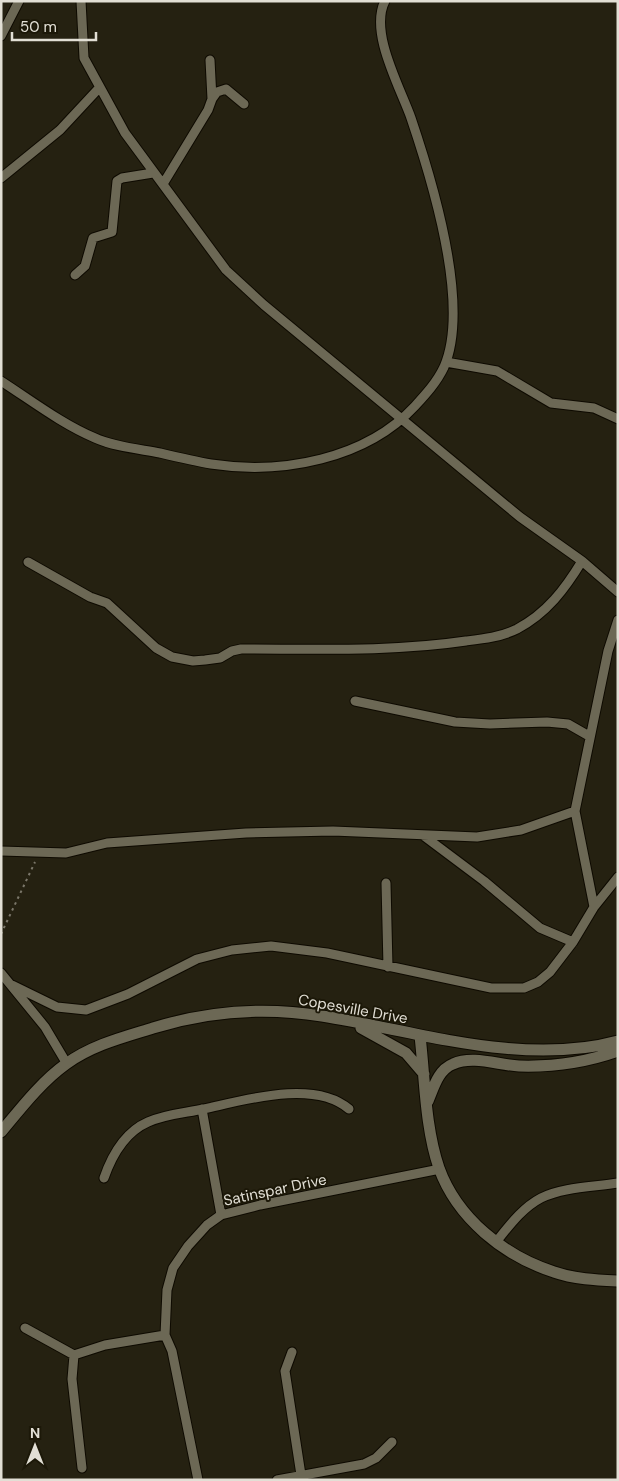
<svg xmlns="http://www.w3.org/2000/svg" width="619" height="1481" font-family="'DM Sans',sans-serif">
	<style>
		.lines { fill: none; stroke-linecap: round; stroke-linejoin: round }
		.minor-casing { stroke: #0e0a01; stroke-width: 11 }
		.tertiary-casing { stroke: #0e0a01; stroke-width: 13 }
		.path { stroke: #7b776a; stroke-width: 2; stroke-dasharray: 2.5 4; stroke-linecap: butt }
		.minor { stroke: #6c6855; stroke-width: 9 }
		.tertiary { stroke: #6c6855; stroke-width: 11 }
		.labels { text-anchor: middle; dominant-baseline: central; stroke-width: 4; stroke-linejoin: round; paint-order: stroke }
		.street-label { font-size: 15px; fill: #e2dfd5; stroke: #1c1808 }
	</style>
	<rect width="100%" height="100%" fill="#252111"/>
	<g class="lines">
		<defs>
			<path id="minor" d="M 81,1 L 84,58 L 125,133 L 226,270 L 264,305 L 520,517 L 582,561 L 618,592
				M 1,36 L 19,1
				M 212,99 L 217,92 L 226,89 L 244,104
				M 1,178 L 60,130 L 100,87
				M 163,184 L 208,110 L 212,99 L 210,60
				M 75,275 L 85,266 L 93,238 L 112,232 L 117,181 L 122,178 L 153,173
				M 446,362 L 497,371 L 551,403 L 594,408 L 618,419
				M 1,381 C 32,401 62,424 95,438 C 115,447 139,449 160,453 C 177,457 194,461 211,464 C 282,475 366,459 415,406 C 426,394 437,382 444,367 C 471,305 432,180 411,118 C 400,87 369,32 385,1
				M 28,562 L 90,597 L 107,603 L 156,648 L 172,657 L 193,661 L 205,660 L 220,658 L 232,651 L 241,649 C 316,649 392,652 466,641 C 483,639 501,637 517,629 C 547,613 565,589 582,561
				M 355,701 L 455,722 L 490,724 L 547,722 L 568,724 L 589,736
				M 424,836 L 484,881 L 540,928 L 573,942
				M 1,851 L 66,853 L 107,843 L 246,833 L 333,831 L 477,837 L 521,830 L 575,811
				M 386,883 L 388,967
				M 594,907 L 575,811 L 608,651 L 618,620
				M 1,973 L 45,1027 L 67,1064
				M 12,985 L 57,1007 L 86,1010 L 128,994 L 197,959 L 232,950 L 271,946 L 327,953 L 491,988 L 524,988 L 538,982 L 550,972 L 573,942 L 594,907 L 618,877
				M 202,1109 L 221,1215
				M 104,1178 C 112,1155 125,1132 148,1122 C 166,1114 185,1113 204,1109 C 245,1100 314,1079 349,1109
				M 496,1242 C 509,1226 522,1208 541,1198 C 563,1187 594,1187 618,1183
				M 25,1328 L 74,1355
				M 292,1352 L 285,1371 L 301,1475
				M 82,1468 L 72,1379 L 74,1355 L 105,1345 L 165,1335
				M 198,1480 L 172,1351 L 165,1335 L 167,1290 L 173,1268 L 188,1246 L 207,1225 L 221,1215 L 260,1205 L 440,1169
				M 277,1480 L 364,1464 L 376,1458 L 392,1442"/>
			<path id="tertiary" d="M 361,1028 L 406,1053 L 424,1074
				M 420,1036 C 425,1079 425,1127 439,1168 C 457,1218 504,1256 554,1272 C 574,1279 597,1280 618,1281
				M 428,1101 C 434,1087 438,1070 453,1064 C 473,1055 498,1065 519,1066 C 551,1067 587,1062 618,1051
				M 1,1132 C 21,1108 41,1082 66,1064 C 92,1045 124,1037 153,1028 C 208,1011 266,1007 322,1016 C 417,1031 522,1067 618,1041"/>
		</defs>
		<use href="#minor" class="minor-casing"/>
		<use href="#tertiary" class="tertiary-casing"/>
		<path class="path" d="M 1,934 L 35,862"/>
		<use href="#minor" class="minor"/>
		<use href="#tertiary" class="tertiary"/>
	</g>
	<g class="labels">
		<g class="street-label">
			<text transform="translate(353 1009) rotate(10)">Copesville Drive</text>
			<text transform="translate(275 1190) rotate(-12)">Satinspar Drive</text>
		</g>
	</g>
	<rect width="619" height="1481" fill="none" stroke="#e2dfd5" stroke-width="5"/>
	<g transform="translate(35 1446)" stroke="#1c1808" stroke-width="4" paint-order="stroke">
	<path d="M0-4L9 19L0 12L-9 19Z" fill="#e2dfd5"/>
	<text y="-8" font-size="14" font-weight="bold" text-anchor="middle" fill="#e2dfd5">N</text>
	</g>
	<path d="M12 32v8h84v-8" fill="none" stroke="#e2dfd5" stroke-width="2.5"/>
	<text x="20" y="32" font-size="15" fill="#e2dfd5" stroke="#1c1808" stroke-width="4" paint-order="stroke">50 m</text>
</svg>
